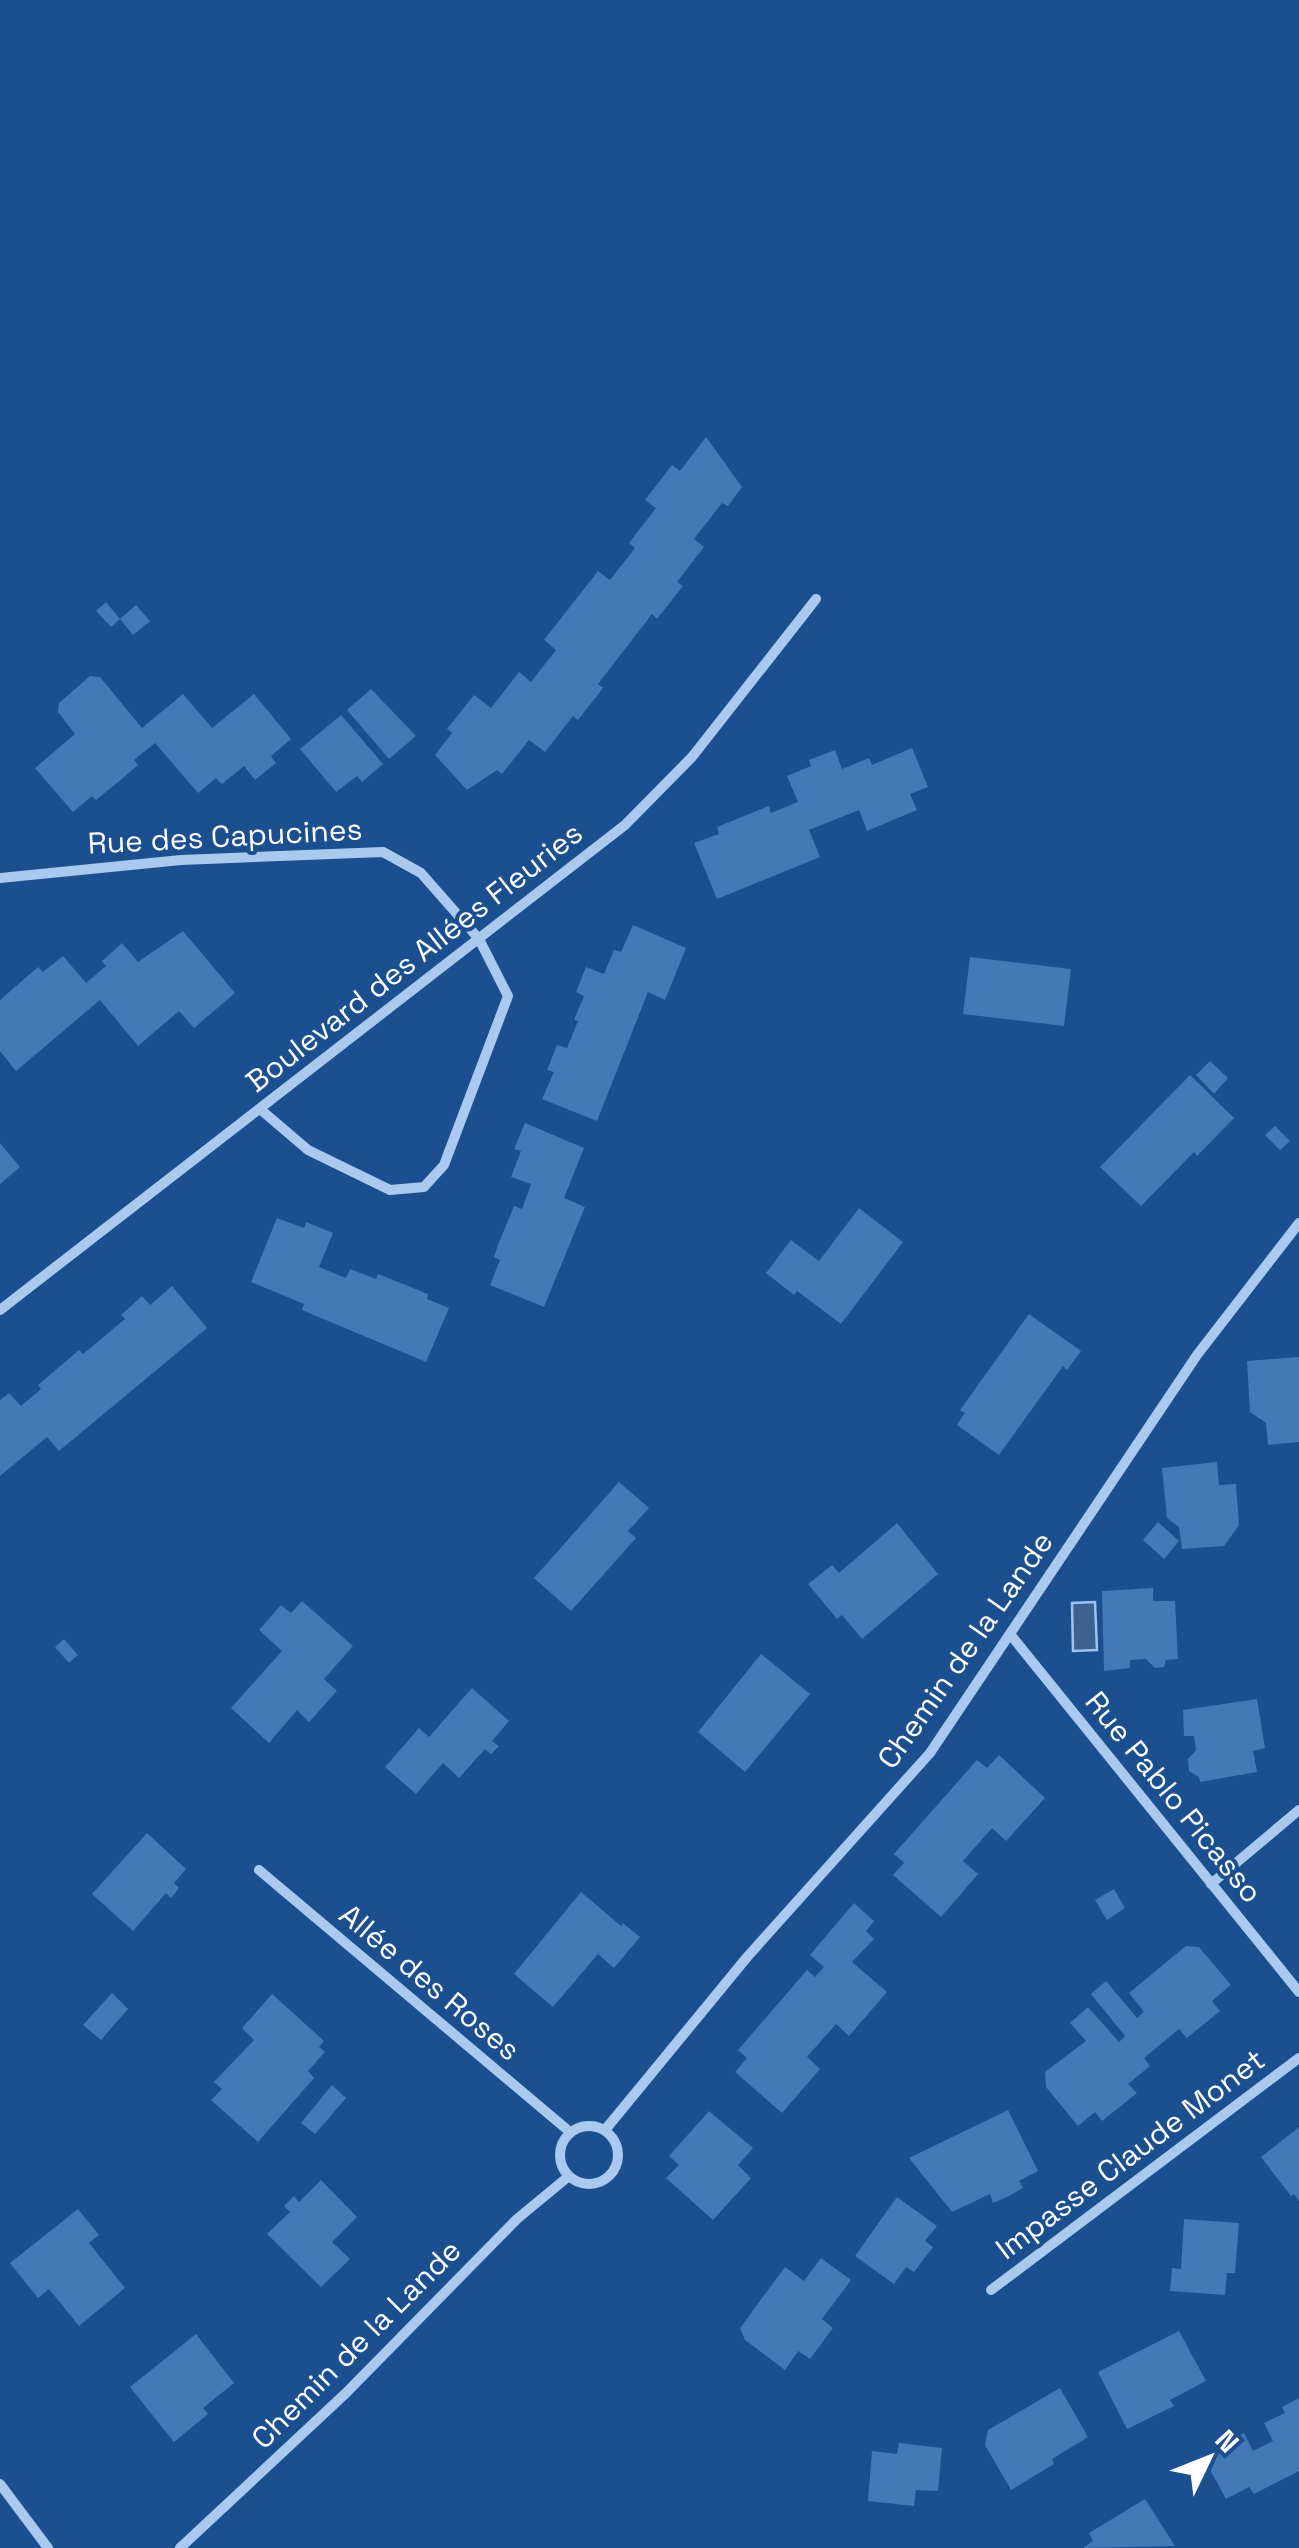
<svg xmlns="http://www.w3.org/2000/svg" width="1299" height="2548" font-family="'Space Grotesk',sans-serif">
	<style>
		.water { fill: #3c6290; stroke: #9cc4f0; stroke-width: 2.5 }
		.building { fill: #4478b7 }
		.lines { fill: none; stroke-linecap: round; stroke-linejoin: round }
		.street { stroke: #a9c9ee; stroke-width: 10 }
		.labels { text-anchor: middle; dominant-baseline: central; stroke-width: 8; stroke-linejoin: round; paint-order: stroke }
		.street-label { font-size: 30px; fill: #fff; stroke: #1b4f8f }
	</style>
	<rect width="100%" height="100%" fill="#1b4f8f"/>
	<path class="water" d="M 1095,1602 L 1097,1650 L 1073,1651 L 1072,1603 Z"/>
	<path class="building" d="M 706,437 L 742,487 L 728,506 L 722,503 L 694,539 L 704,547 L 677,582 L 683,586 L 657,619 L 652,614 L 598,684 L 603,688 L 578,720 L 573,716 L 545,752 L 529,740 L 502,774 L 497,770 L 467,790 L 435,755 L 452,733 L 447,729 L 474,695 L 491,708 L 519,672 L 531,682 L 556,650 L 544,640 L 598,571 L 610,580 L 635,548 L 629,543 L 656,508 L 645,500 L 672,465 L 680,471 Z
		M 106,602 L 120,619 L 111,627 L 96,611 Z
		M 136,605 L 150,621 L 133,635 L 120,619 Z
		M 90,676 L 100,677 L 142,728 L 183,694 L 212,728 L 254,694 L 291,739 L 271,756 L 276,763 L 255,780 L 244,766 L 222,784 L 216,778 L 198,793 L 155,743 L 134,760 L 138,765 L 117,783 L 96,800 L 92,796 L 73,812 L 35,768 L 75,734 L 58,712 L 59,703 Z
		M 371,689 L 416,736 L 389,759 L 347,710 Z
		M 341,715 L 383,764 L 362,782 L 357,776 L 336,792 L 300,749 Z
		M 912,748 L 928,787 L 910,794 L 917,810 L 867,831 L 859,810 L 809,830 L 820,857 L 717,899 L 694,843 L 719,834 L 717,827 L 769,806 L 771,813 L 798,802 L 787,776 L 811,766 L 809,760 L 835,750 L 842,769 L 869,758 L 872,765 Z
		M 633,925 L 686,948 L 665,1000 L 648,992 L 597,1121 L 542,1099 L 554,1072 L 547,1070 L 557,1045 L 567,1048 L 578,1021 L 574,1020 L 584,996 L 576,992 L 586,967 L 604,974 L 614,950 L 621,952 Z
		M 183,931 L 235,993 L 194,1028 L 179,1011 L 138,1046 L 100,1000 L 16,1071 L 0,1051 L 0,1000 L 38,967 L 43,972 L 63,956 L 86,983 L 106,966 L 102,961 L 122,943 L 138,962 Z
		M 970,957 L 1071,969 L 1064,1026 L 963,1014 Z
		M 1210,1061 L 1228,1078 L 1214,1094 L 1196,1075 Z
		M 1190,1075 L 1234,1118 L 1197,1156 L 1194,1152 L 1141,1206 L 1100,1167 Z
		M 525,1123 L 584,1148 L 564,1198 L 585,1207 L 544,1307 L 490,1285 L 500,1260 L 494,1257 L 498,1245 L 514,1206 L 522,1209 L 531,1184 L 511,1177 L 521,1151 L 514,1149 Z
		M 1275,1126 L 1290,1141 L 1280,1150 L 1265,1135 Z
		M 0,1143 L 20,1167 L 0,1184 Z
		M 859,1208 L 903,1242 L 841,1324 L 797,1291 L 794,1295 L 766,1273 L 791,1240 L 819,1261 Z
		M 277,1218 L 304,1228 L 306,1222 L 333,1233 L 319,1267 L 346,1278 L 350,1269 L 376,1279 L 378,1274 L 428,1294 L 427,1299 L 449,1308 L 426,1362 L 302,1310 L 304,1304 L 251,1282 Z
		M 172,1286 L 207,1328 L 59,1451 L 47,1437 L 0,1476 L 0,1400 L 9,1393 L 21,1406 L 41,1389 L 38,1385 L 79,1350 L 83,1354 L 125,1319 L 121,1315 L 142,1296 L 150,1305 Z
		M 1029,1314 L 1081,1351 L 1067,1370 L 1063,1366 L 999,1455 L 957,1425 L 965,1413 L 960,1410 Z
		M 1299,1357 L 1299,1442 L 1268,1445 L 1266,1423 L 1250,1412 L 1247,1361 Z
		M 1217,1462 L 1219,1485 L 1236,1484 L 1239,1525 L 1224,1546 L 1182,1549 L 1179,1527 L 1167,1518 L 1162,1468 Z
		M 619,1482 L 649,1508 L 628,1531 L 636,1538 L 571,1611 L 534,1578 Z
		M 1158,1522 L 1179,1541 L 1164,1559 L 1143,1540 Z
		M 897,1523 L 938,1574 L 862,1639 L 842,1615 L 837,1619 L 808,1584 L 832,1565 L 839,1573 Z
		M 1153,1588 L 1153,1601 L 1175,1601 L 1178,1659 L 1166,1660 L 1164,1667 L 1155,1668 L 1146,1659 L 1130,1660 L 1130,1668 L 1104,1671 L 1102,1591 Z
		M 302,1601 L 353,1646 L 324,1679 L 337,1691 L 309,1722 L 297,1710 L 269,1743 L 231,1708 L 282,1651 L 259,1630 L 281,1605 L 291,1613 Z
		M 64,1639 L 78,1655 L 69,1663 L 55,1647 Z
		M 761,1654 L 810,1694 L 745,1772 L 698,1732 Z
		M 472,1688 L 509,1721 L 492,1741 L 499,1746 L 491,1754 L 485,1749 L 459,1778 L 443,1763 L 416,1794 L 385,1767 L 419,1728 L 429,1737 Z
		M 1257,1699 L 1265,1748 L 1253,1751 L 1257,1772 L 1200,1782 L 1199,1777 L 1189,1771 L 1188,1759 L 1196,1750 L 1194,1736 L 1184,1736 L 1183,1710 Z
		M 999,1755 L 1045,1798 L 1006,1841 L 992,1828 L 963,1861 L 978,1874 L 941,1917 L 893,1875 L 904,1863 L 894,1854 L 977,1760 L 987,1768 Z
		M 147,1833 L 186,1869 L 174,1883 L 179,1888 L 171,1898 L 166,1893 L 133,1931 L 92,1894 Z
		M 1114,1889 L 1125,1908 L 1107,1920 L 1095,1900 Z
		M 581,1892 L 621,1926 L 623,1923 L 640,1937 L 614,1968 L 598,1954 L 553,2007 L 514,1974 Z
		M 854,1903 L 874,1921 L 866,1931 L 874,1939 L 852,1962 L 887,1992 L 849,2036 L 836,2024 L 807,2057 L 820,2069 L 782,2113 L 735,2072 L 747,2058 L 738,2050 L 807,1970 L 815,1977 L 824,1967 L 810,1955 Z
		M 1186,1946 L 1199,1947 L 1231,1985 L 1212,2001 L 1220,2011 L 1187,2038 L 1179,2029 L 1144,2058 L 1150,2066 L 1128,2084 L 1137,2093 L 1102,2121 L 1095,2112 L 1078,2126 L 1046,2087 L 1045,2072 L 1086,2041 L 1070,2023 L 1088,2007 L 1119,2042 L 1125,2036 L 1091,1994 L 1106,1981 L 1137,2018 L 1144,2012 L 1129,1993 Z
		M 112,1993 L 128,2009 L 101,2040 L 83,2025 Z
		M 272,1994 L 324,2041 L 319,2047 L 325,2052 L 308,2071 L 314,2078 L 258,2142 L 211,2100 L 222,2089 L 214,2082 L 254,2040 L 242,2028 Z
		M 332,2085 L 346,2098 L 315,2134 L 301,2123 Z
		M 1008,2110 L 1038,2171 L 1019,2181 L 1023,2188 L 1009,2196 L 993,2203 L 990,2194 L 952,2212 L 909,2158 Z
		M 709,2111 L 753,2148 L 738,2165 L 751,2178 L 713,2220 L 666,2178 L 679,2165 L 669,2156 Z
		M 1299,2127 L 1299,2201 L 1294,2194 L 1291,2196 L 1261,2157 Z
		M 321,2180 L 357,2217 L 332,2242 L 350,2259 L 321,2287 L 267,2234 L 290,2212 L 284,2206 L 294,2196 L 299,2202 Z
		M 897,2197 L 937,2226 L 925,2241 L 933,2247 L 914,2272 L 906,2267 L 894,2284 L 855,2256 Z
		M 78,2209 L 99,2235 L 89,2243 L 125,2288 L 79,2326 L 49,2289 L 38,2298 L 10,2263 Z
		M 1184,2219 L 1239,2223 L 1235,2273 L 1227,2273 L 1225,2295 L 1170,2291 L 1172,2268 L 1181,2269 Z
		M 821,2258 L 851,2280 L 822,2319 L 833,2328 L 810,2359 L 798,2351 L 785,2370 L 745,2340 L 740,2328 L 785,2267 L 804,2281 Z
		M 1179,2331 L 1206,2381 L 1170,2400 L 1174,2406 L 1127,2429 L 1098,2372 Z
		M 196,2334 L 234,2383 L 203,2408 L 208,2414 L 174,2442 L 130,2387 Z
		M 1060,2388 L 1088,2437 L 1052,2459 L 1054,2464 L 1011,2490 L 985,2445 L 988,2430 Z
		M 1299,2398 L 1299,2471 L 1254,2494 L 1249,2487 L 1226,2499 L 1202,2455 L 1244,2433 L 1253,2451 L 1273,2441 L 1264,2423 L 1285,2413 L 1282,2407 Z
		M 899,2443 L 942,2448 L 938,2491 L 916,2490 L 914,2506 L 868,2501 L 872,2451 L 897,2454 Z
		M 1145,2499 L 1175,2546 L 1083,2548 L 1093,2541 L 1089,2533 Z"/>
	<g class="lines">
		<path class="street" d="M 0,878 L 181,860 L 383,852 L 421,873 L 479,939 L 508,996 L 444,1165 L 424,1187 L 390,1190 L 308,1150 L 260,1109
			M 0,1310 L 625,825 L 692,757 L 816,599
			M 1010,1634 L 1299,1992
			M 259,1870 L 570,2132
			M 1211,1884 L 1299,1810
			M560 2155a29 29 0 1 1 58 0a29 29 0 1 1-58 0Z
			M 605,2130 L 748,1956 L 930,1753 L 1197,1355 L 1299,1223
			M 991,2290 L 1299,2058
			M 0,2484 L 48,2548
			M 180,2548 L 346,2393 L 517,2219 L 569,2176"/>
	</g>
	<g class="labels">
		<g class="street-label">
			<text transform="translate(225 836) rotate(-3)">Rue des Capucines</text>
			<text transform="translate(414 957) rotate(-38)">Boulevard des Allées Fleuries</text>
			<text transform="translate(965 1650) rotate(-55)">Chemin de la Lande</text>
			<text transform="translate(1174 1797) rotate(51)">Rue Pablo Picasso</text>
			<text transform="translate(430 1982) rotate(40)">Allée des Roses</text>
			<text transform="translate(1130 2154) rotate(-37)">Impasse Claude Monet</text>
			<text transform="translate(356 2344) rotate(-45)">Chemin de la Lande</text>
		</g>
	</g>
	<g transform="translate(1209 2458) rotate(47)" stroke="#1b4f8f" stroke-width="8" paint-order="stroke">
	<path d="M0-8L18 38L0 25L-18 38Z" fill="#ffffff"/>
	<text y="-15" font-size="28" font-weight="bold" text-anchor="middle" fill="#ffffff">N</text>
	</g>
</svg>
